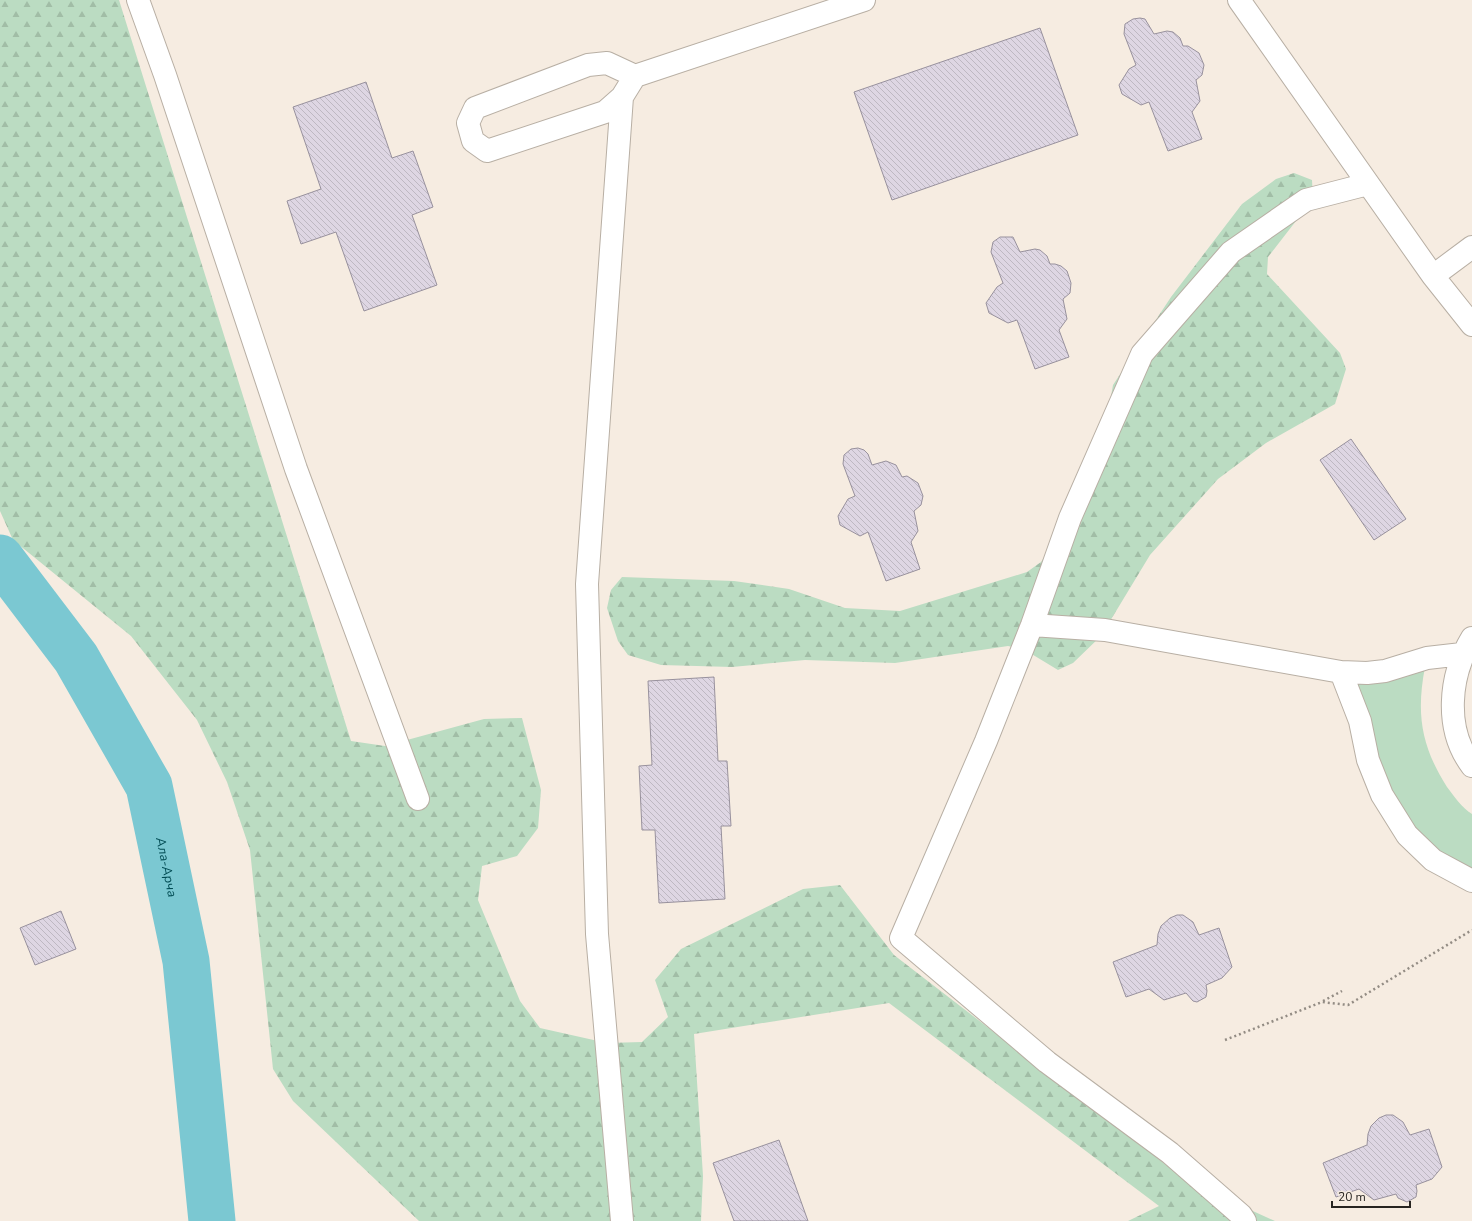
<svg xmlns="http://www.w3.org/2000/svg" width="1472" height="1221" font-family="'Nunito Sans',sans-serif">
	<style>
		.grass { fill: #bbdcc2 }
		.forest { fill: url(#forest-firs) }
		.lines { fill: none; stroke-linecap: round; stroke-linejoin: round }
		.river { stroke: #7bc8d2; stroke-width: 47 }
		.building { fill: url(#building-back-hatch); stroke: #98919d }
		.minor-casing { stroke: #b8afa4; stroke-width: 24 }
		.path { stroke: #938c84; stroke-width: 2.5; stroke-dasharray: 2 3; stroke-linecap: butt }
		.minor { stroke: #fff; stroke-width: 22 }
		.labels { text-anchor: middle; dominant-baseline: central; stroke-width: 3; stroke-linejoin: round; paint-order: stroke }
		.water-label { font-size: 13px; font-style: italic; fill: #014b53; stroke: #f6ece1 }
	</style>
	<defs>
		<pattern id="forest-firs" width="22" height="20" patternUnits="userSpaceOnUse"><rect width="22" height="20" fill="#bbdcc2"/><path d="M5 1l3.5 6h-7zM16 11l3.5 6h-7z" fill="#a1bda6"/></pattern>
		<pattern id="building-back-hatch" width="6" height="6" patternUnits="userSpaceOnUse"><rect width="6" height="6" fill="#ded6e3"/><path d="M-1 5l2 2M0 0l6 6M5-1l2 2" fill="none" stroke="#beb8c2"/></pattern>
	</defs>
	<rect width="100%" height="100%" fill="#f6ece1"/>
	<path class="grass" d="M 1425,667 C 1416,714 1421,746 1447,787 C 1454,796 1462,808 1472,814 L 1472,873 L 1438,855 L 1414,831 L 1388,792 L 1356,685 L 1360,680 Z"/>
	<path class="forest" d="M 0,0 L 119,0 L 351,741 L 385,746 L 484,719 L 522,718 L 541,790 L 538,828 L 517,856 L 482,866 L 478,900 L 520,1001 L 540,1028 L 607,1043 L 642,1042 L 668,1017 L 655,980 L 681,949 L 803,889 L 840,885 L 894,955 L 1187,1181 L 1275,1221 L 1128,1221 L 1159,1206 L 889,1003 L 694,1034 L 703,1176 L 701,1221 L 419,1221 L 293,1101 L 273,1069 L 250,850 L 227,782 L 197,720 L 131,636 L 13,540 L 0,511 Z
		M 1294,173 L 1312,180 L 1313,199 L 1268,257 L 1267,274 L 1340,353 L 1346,369 L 1335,404 L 1266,443 L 1218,479 L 1150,555 L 1101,636 L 1073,663 L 1058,670 L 1025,650 L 1008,646 L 895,663 L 805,660 L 732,667 L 661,665 L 628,655 L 618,641 L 607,608 L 611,590 L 622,577 L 734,581 L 789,589 L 845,608 L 900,611 L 1027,572 L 1041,562 L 1074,513 L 1106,424 L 1113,385 L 1171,297 L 1242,204 L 1276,179 Z"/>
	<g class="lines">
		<path class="river" id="s1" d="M 0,558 L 76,658 L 149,786 L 186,961 L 212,1221"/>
	</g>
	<path class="building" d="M 1140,18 L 1145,19 L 1154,34 L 1167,31 L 1173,32 L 1180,38 L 1183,46 L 1188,46 L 1199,53 L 1204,65 L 1202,75 L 1196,80 L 1200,101 L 1192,112 L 1202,139 L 1168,151 L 1149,102 L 1141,105 L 1122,94 L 1119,85 L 1129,69 L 1136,65 L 1124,34 L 1125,24 L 1133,19 Z
		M 1040,28 L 1078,135 L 892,200 L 854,92 Z
		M 366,82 L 392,158 L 413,151 L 433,207 L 412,215 L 437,285 L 364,311 L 336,232 L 301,244 L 287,201 L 321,189 L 293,107 Z
		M 1000,237 L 1013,237 L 1020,252 L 1035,249 L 1040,250 L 1047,256 L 1050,264 L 1055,264 L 1061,266 L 1067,271 L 1071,283 L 1070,293 L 1063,299 L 1067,319 L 1059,330 L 1069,357 L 1035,369 L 1017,320 L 1008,323 L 989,313 L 986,303 L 997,287 L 1003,283 L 991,252 L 993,242 Z
		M 1351,439 L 1406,519 L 1374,540 L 1320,460 Z
		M 858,448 L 864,450 L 868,454 L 872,465 L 886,461 L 896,465 L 902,477 L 907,476 L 918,483 L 923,496 L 921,505 L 914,511 L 918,531 L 911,542 L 920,569 L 886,581 L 868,532 L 860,536 L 840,525 L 838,516 L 848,499 L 855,496 L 843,464 L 844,455 L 851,449 Z
		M 714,677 L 718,761 L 727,761 L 731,826 L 721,826 L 725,899 L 659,903 L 655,830 L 642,830 L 639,766 L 652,765 L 648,681 Z
		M 61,911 L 76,949 L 35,965 L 20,928 Z
		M 1177,915 L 1183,915 L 1193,922 L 1199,935 L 1219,928 L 1232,967 L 1222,978 L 1206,985 L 1207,991 L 1206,997 L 1197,1002 L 1193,1001 L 1186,993 L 1164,1000 L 1149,989 L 1126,997 L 1113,962 L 1157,945 L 1158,934 L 1161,926 L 1170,918 Z
		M 1386,1115 L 1393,1115 L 1403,1122 L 1410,1135 L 1429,1129 L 1442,1167 L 1432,1179 L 1416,1185 L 1417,1191 L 1416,1197 L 1407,1202 L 1398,1198 L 1396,1194 L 1374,1200 L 1359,1189 L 1336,1197 L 1323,1163 L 1367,1145 L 1368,1134 L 1371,1126 L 1379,1118 Z
		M 779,1140 L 808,1221 L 734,1221 L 713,1163 Z"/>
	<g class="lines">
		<defs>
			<path id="minor" d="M 138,0 L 165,75 L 296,469 L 418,799
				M 1239,0 L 1433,276 L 1472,325
				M 635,76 L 607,63 L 588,65 L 475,108 L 468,123 L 473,141 L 487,151 L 605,112 L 622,97 L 635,76 L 864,0
				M 622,97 L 587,584 L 597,934 L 622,1221
				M 1433,276 L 1472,247
				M 1032,625 L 1105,630 L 1341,672 L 1367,673 L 1385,671 L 1427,658 L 1462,654
				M 1472,638 C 1449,676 1444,729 1472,766
				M 1341,672 L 1360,721 L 1368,760 L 1382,795 L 1407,835 L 1433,860 L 1472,881
				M 1245,1221 L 1241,1215 L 1170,1153 L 1047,1062 L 901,938 L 986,741 L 1032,625 L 1070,518 L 1142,354 L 1231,252 L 1306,200 L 1368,184"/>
		</defs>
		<use href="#minor" class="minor-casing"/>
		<path class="path" d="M 1323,1001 L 1342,991
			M 1225,1040 L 1322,1002 L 1348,1005 L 1472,930"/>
		<use href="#minor" class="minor"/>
	</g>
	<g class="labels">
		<g class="water-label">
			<text stroke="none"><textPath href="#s1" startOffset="356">Ала-Арча</textPath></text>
		</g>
	</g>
	<path d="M1332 1201v6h78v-6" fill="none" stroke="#272420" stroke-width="2"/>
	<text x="1338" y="1201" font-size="12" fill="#272420" stroke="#f6ece1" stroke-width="3" paint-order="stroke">20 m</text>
</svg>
